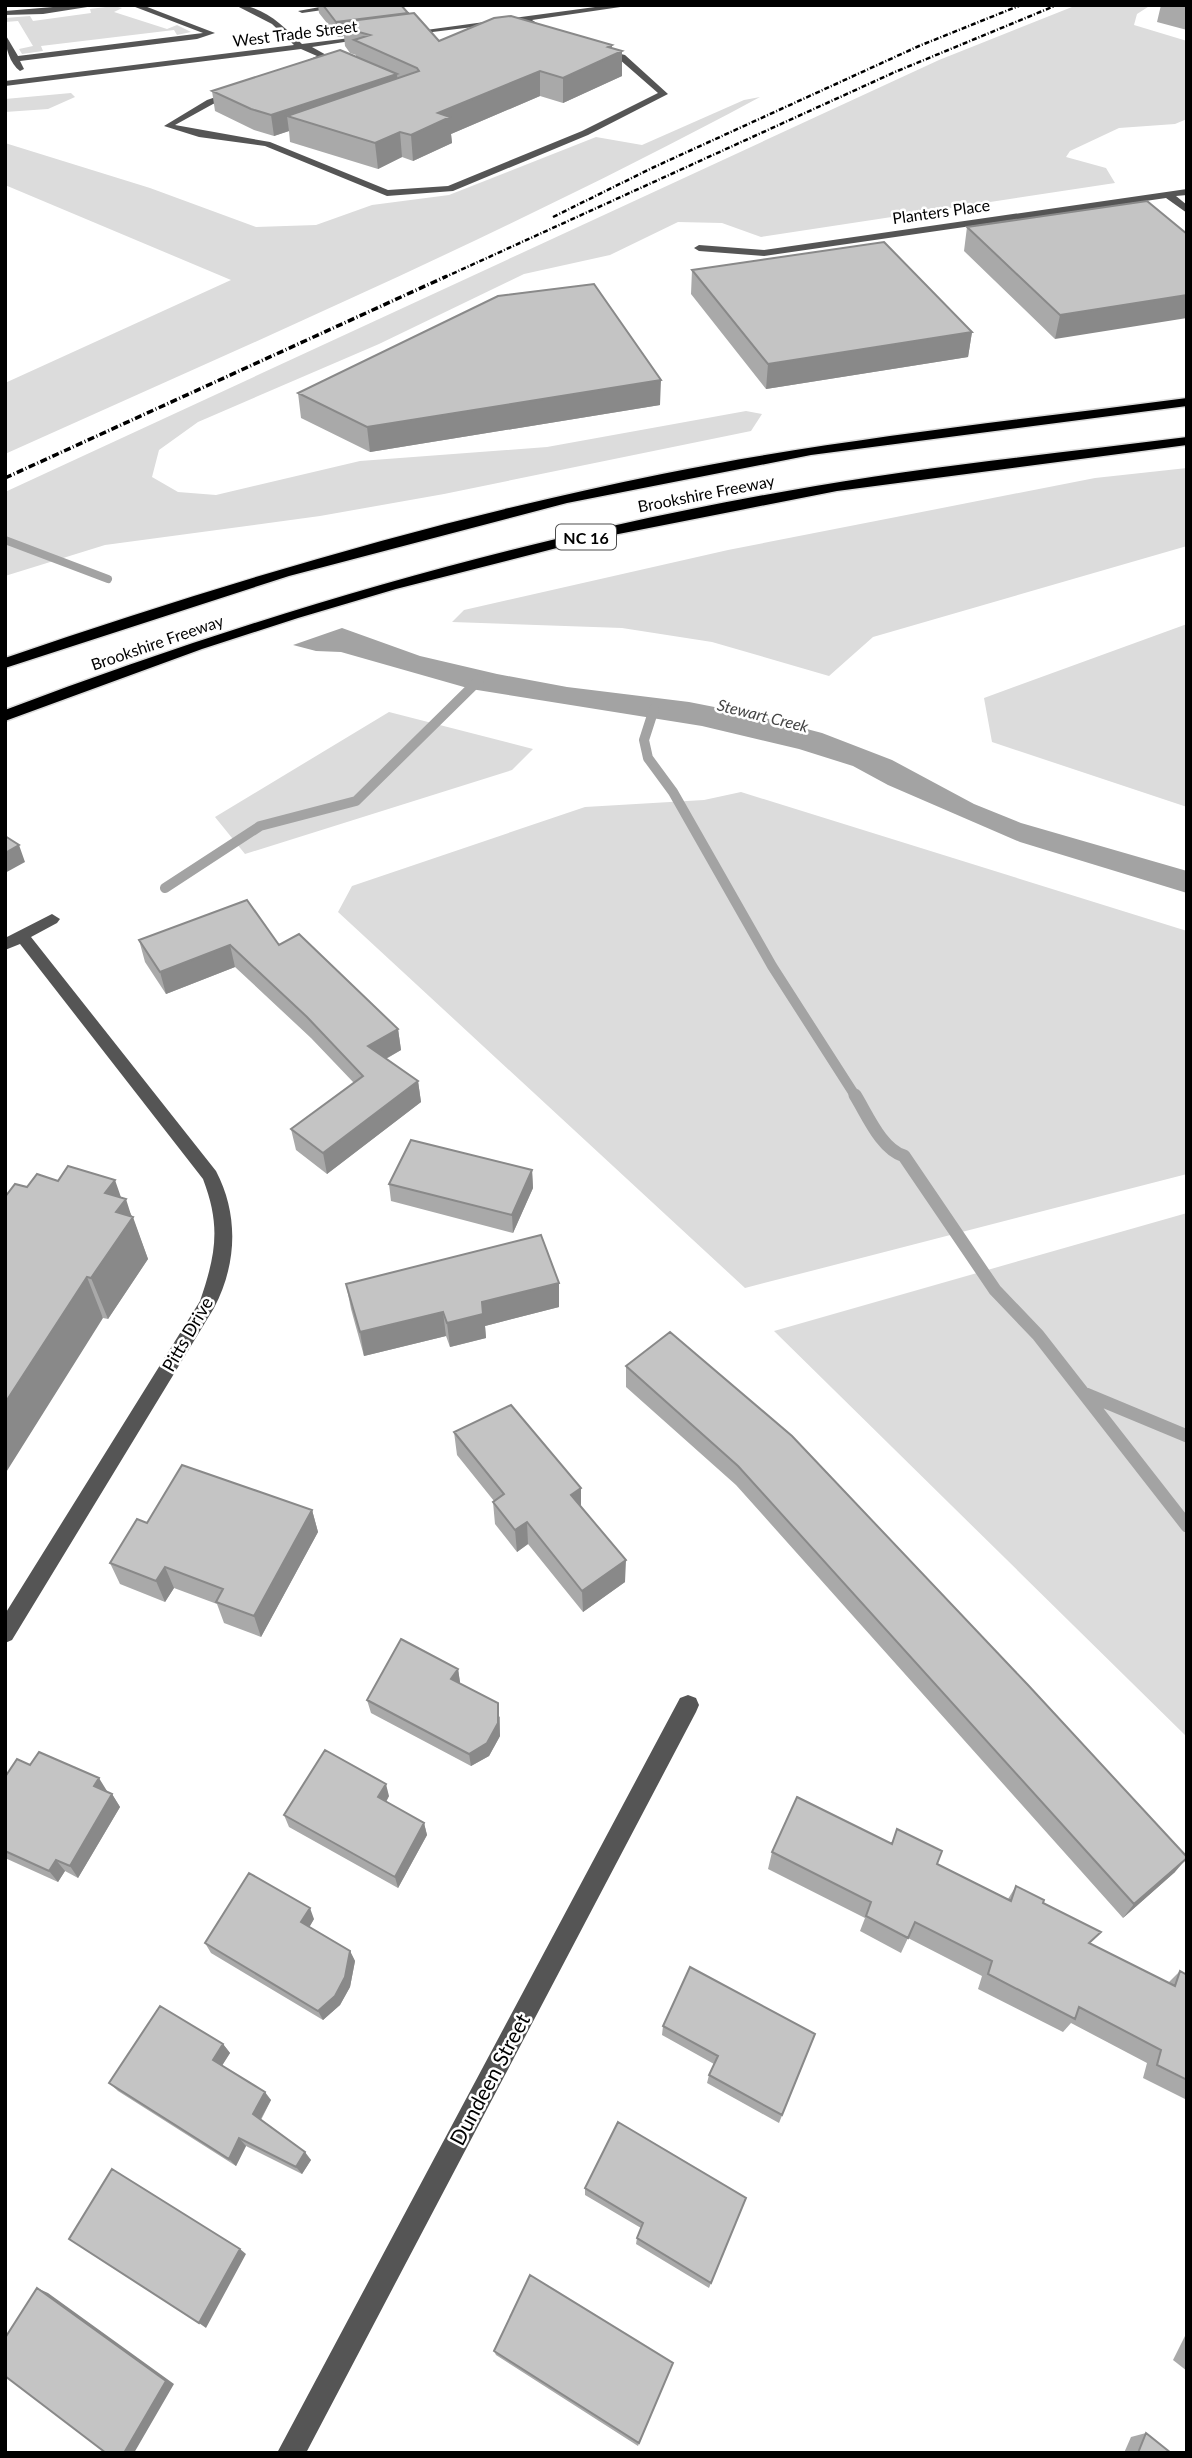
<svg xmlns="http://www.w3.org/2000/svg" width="1192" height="2458" font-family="Lato,sans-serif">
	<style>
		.green { fill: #dcdcdc }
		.water { fill: #a3a3a3 }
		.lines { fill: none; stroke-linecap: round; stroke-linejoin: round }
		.stream-far2 { stroke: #a3a3a3; stroke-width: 8 }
		.stream-far1 { stroke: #a3a3a3; stroke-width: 10 }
		.stream { stroke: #a3a3a3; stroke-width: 13 }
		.highway-casing { stroke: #dbdbdb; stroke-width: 3 }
		.minor { fill: #555; fill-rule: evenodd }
		.highway { fill: #000; fill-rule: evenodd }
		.rail-far1 { stroke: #000; stroke-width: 2.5; stroke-dasharray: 5 2 1 2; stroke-linecap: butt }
		.rail { stroke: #000; stroke-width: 3.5; stroke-dasharray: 7 2.5 1 2.5; stroke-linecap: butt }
		.wall { fill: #a9a9a9 }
		.shaded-wall { fill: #898989 }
		.building { fill: #c4c4c4; stroke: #898989; stroke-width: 2 }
		.labels { text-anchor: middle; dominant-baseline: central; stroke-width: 5; stroke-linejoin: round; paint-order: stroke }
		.far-street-label { font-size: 16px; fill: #000; stroke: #fff }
		.shield { fill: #fff; stroke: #4c4c4c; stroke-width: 2 }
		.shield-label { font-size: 16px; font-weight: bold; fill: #000 }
		.far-water-label { font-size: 16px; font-style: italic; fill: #444; stroke: #fff }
		.street-label { font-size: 18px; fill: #000; stroke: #fff }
		.near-street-label { font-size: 21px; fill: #000; stroke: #fff }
	</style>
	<rect width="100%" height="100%" fill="#fff"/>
	<path class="green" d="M 1077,5 L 1151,5 L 1137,14 L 1134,25 L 1187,41 L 1187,119 L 1175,124 L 1119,128 L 1070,151 L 1066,157 L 1106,168 L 1115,183 L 761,237 L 722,223 L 678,222 L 610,255 L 524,274 L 379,344 L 198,422 L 159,450 L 152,477 L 178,492 L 216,495 L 360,461 L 547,447 L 746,411 L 762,414 L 751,431 L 444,494 L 320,516 L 105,545 L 5,576 L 5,492 L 939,60 Z
		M 114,6 L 122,8 L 114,12 L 167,29 L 177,25 L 191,32 L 177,35 L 174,30 L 41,46 L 43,51 L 22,54 L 19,49 L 33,46 L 18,21 L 5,22 L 5,18 L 30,16 L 33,21 L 91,13 L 90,9 Z
		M 71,93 L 75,97 L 48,109 L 5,112 L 5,99 Z
		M 760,97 C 515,229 259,340 5,454 L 5,383 L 231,280 L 5,185 L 5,143 L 150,188 L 256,227 L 316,225 L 372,205 L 449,195 L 596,137 L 642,145 L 744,100 Z
		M 1187,468 L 1187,546 L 873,637 L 829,676 L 712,642 L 622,628 L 452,622 L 464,610 L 728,550 L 1095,478 Z
		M 1187,624 L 1187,807 L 992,742 L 984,698 Z
		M 389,712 L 533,749 L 512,770 L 245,854 L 215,817 Z
		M 741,792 L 1187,931 L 1187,1174 L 745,1288 L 338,912 L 352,886 L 585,807 L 704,800 Z
		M 1187,1213 L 1187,1737 L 774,1331 Z"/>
	<path class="water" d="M 342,628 L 420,656 L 497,674 L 567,687 L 689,702 L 750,714 L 822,733 L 892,760 L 974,804 L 1021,823 L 1187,871 L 1187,893 L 1020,842 L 888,785 L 853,766 L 799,749 L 702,726 L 471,689 L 341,652 L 316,651 L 293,645 Z"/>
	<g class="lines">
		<path class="stream-far2" d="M 5,540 L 108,579"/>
		<path class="stream-far1" d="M 654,709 L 644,740 L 648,758 L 673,792 L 772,966 L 856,1097
			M 165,888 L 260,826 L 356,801 L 480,679"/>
		<path class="stream" d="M 855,1095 C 867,1114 881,1149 904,1156 L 995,1290 L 1038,1335 L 1187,1526
			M 1086,1394 L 1187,1436"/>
		<defs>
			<path id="highway" d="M 1187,398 L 1187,406 L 811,455 L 567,503 L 289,576 L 5,668 L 5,658 C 221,584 439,519 662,474 C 836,439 1011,421 1187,398 Z
				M 1187,437 L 1187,445 L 837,491 L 588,540 L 396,589 L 298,618 L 202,649 L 5,721 L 5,710 C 259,614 519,538 787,491 C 919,467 1053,454 1187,437 Z"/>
		</defs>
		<use href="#highway" class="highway-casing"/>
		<path class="minor" d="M 77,5 L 100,5 L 43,14 L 5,15 L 5,11 Z
			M 130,5 L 142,5 L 215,33 L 197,39 L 20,61 L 24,69 L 20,71 C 10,64 5,47 5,34 L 18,56 L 203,33 Z
			M 235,5 C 263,5 283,26 302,44 L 366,36 L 370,38 L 312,47 L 328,56 L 304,67 L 301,63 L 317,56 L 301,49 L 5,86 L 5,81 L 294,45 L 272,24 Z
			M 331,5 L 357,5 L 302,13 L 298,11 Z
			M 610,5 L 634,5 L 532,20 L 552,33 L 549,37 L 523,21 L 408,35 L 404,33 Z
			M 597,48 L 625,55 L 668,94 L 588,135 L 453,191 L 387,196 L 265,146 L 199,137 L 164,126 L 207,100 L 236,90 L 239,95 L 213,104 L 175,125 L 270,142 L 388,190 L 448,186 L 582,131 L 658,93 L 619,59 L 597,52 Z
			M 1187,189 L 1187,195 L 1176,196 L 1187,205 L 1187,213 L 1166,198 L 764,256 L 699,251 L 694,248 L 699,245 L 764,250 Z
			M 52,914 L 60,919 L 57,923 L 31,937 L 216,1171 C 239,1215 237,1264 214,1308 L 12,1640 L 5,1643 L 5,1614 L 200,1301 C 216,1254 221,1226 203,1179 L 20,944 L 5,950 L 5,938 Z
			M 688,1695 L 696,1698 L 699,1705 L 696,1712 L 306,2453 L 277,2453 L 680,1698 Z"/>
		<use href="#highway" class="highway"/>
		<path class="rail-far1" d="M 553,217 L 652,168 L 919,46 L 1021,5
			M 443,278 L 895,72 L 1057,5"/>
		<path class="rail" d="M 5,478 L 447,276"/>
	</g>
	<path class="wall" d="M 318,5 L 401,5 L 408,14 L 439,41 L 612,45 L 612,48 L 622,51 L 622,76 L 563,103 L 540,96 L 451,134 L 452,143 L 413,161 L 402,157 L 378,169 L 290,142 L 289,131 L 274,136 L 254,130 L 215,111 L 212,91 L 356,57 L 356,55 L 350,53 L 345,46 L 344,36 L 338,37 L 319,13 Z
		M 1161,5 L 1187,5 L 1187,30 L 1157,22 Z
		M 1147,201 L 1055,339 L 964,251 L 967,227 Z
		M 692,270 L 972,332 L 968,357 L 766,389 L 691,294 Z
		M 298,393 L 660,405 L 370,452 L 301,418 Z
		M 139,940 L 279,945 L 398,1029 L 401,1050 L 386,1059 L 418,1081 L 421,1102 L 327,1174 L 296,1150 L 291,1129 L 354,1083 L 311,1038 L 235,967 L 166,994 L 145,962 Z
		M 532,1170 L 533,1188 L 513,1233 L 391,1201 L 389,1184 Z
		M 58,1181 L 121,1197 L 132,1216 L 148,1259 L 108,1319 L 103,1318 L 27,1187 Z
		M 559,1283 L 559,1307 L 485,1326 L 486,1338 L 450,1347 L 446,1336 L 364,1356 L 351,1309 L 346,1284 Z
		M 626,1366 L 792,1436 L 1175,1872 L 1123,1918 L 736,1485 L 626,1387 Z
		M 454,1432 L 581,1507 L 625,1582 L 583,1612 L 528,1544 L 517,1552 L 495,1524 L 493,1502 L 494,1501 L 457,1455 Z
		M 312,1510 L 318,1532 L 261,1637 L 224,1623 L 217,1604 L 174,1588 L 165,1602 L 120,1584 L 110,1563 L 147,1523 Z
		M 458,1669 L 460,1683 L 500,1717 L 500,1736 L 489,1756 L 471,1766 L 371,1713 L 367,1700 Z
		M 30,1765 L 107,1791 L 106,1792 L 112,1794 L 120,1807 L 78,1878 L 65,1871 L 58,1882 L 5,1858 L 5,1777 Z
		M 389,1796 L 386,1802 L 424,1823 L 427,1835 L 398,1888 L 289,1827 L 284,1815 Z
		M 891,1844 L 937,1864 L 1008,1899 L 1016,1886 L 1043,1903 L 1092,1944 L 1168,1983 L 1180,1971 L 1187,1975 L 1187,2100 L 1143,2078 L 1147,2063 L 1071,2023 L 1063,2032 L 978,1989 L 982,1976 L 908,1938 L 901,1953 L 860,1931 L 865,1918 L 768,1869 L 772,1852 Z
		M 314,1919 L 309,1927 L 350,1951 L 355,1961 L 350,1987 L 340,2005 L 323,2020 L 211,1953 L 205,1943 Z
		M 663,2026 L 815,2034 L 779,2123 L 707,2083 L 709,2075 L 714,2064 L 662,2035 Z
		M 223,2044 L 230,2053 L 222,2065 L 271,2100 L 261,2120 L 311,2160 L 302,2174 L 246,2146 L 236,2166 L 118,2091 L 109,2083 Z
		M 585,2188 L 746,2198 L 709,2288 L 636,2244 L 637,2238 L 641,2228 L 585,2195 Z
		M 1187,2332 L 1187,2371 L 1173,2360 Z
		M 494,2351 L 673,2363 L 638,2446 L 496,2355 Z
		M 1146,2433 L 1171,2453 L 1124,2453 L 1131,2437 Z"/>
	<path class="shaded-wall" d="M 408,13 L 342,22 L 344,36 L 338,37 L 336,22 Z
		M 612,45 L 611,56 L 622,51 L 622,76 L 563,103 L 563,78 Z
		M 540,71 L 540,96 L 451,134 L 452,143 L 413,161 L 411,135 L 438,113 Z
		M 397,74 L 399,95 L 287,116 L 289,131 L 274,136 L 271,115 Z
		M 400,132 L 402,157 L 378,169 L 375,143 Z
		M 1187,295 L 1187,318 L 1055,339 L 1060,315 Z
		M 972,332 L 968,357 L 766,389 L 768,364 Z
		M 661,380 L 660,405 L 370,452 L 367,427 Z
		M 19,845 L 25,862 L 5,873 L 5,853 Z
		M 230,945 L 235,967 L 166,994 L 160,972 Z
		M 398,1029 L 401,1050 L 371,1067 L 368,1046 Z
		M 418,1081 L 421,1102 L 327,1174 L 323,1153 Z
		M 532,1170 L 533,1188 L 513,1233 L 512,1215 Z
		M 115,1180 L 123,1203 L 126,1199 L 132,1218 L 133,1217 L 148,1259 L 108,1319 L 91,1278 L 105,1193 Z
		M 87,1277 L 103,1318 L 5,1474 L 5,1403 Z
		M 559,1283 L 559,1307 L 485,1326 L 486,1338 L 450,1347 L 447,1323 L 482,1302 Z
		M 443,1312 L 446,1336 L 364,1356 L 360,1332 Z
		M 581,1488 L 581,1510 L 571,1495 Z
		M 312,1510 L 318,1532 L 261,1637 L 254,1616 Z
		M 527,1522 L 528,1544 L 517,1552 L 515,1530 Z
		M 626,1560 L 625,1582 L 583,1612 L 582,1591 Z
		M 165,1567 L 174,1588 L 165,1602 L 156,1581 Z
		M 458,1669 L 460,1682 L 453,1693 L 451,1679 Z
		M 498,1703 L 500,1736 L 489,1756 L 471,1766 L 469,1754 Z
		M 99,1778 L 107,1791 L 102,1799 L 94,1786 Z
		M 386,1784 L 389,1796 L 382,1809 L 378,1797 Z
		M 112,1794 L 120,1807 L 78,1878 L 70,1866 Z
		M 424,1823 L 427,1835 L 398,1888 L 395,1877 Z
		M 1187,1858 L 1175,1872 L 1123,1918 L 1134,1904 Z
		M 56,1860 L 65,1871 L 58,1882 L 49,1871 Z
		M 310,1908 L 314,1919 L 306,1933 L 301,1922 Z
		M 350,1951 L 355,1961 L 350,1987 L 340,2005 L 323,2020 L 318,2011 Z
		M 223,2044 L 230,2053 L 220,2069 L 213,2060 Z
		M 265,2092 L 271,2100 L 259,2122 L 253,2114 Z
		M 239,2138 L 246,2146 L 236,2166 L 229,2159 Z
		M 305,2152 L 311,2160 L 302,2174 L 296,2167 Z
		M 240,2249 L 246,2254 L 206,2328 L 199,2323 Z
		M 37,2288 L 48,2293 L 174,2384 L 134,2453 L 124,2453 Z"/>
	<path class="building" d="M 323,5 L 401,5 L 408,13 L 336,22 Z
		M 414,13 L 439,41 L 494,18 L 511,16 L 612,45 L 608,47 L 622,51 L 563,78 L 540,71 L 438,113 L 450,117 L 411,135 L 400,132 L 375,143 L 287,116 L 419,71 L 417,68 L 354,40 L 370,35 L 348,29 L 342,22 Z
		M 340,50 L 397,74 L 271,115 L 251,109 L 212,91 Z
		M 1147,201 L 1187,234 L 1187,295 L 1060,315 L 967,227 Z
		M 884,242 L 972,332 L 768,364 L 692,270 Z
		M 594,284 L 661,380 L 367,427 L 298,393 L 498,296 Z
		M 5,836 L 19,845 L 5,853 Z
		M 247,900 L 279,945 L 299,934 L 398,1029 L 368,1046 L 418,1081 L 323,1153 L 291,1129 L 363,1076 L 307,1017 L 230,945 L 160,972 L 139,940 Z
		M 411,1140 L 532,1170 L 512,1215 L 389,1184 Z
		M 68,1166 L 115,1180 L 105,1193 L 126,1199 L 116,1212 L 133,1217 L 91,1278 L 87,1277 L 5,1403 L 5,1197 L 15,1184 L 27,1187 L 37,1174 L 58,1181 Z
		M 541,1235 L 559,1283 L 482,1302 L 483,1314 L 447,1323 L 443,1312 L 360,1332 L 346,1284 Z
		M 670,1332 L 792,1436 L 1028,1685 L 1187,1857 L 1187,1858 L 1134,1904 L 738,1466 L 626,1366 Z
		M 511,1405 L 581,1488 L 571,1495 L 626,1560 L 582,1591 L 527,1522 L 515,1530 L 493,1502 L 504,1494 L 454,1432 Z
		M 182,1465 L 312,1510 L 254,1616 L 216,1602 L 223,1589 L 165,1567 L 156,1581 L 110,1563 L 137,1519 L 147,1523 Z
		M 401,1639 L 458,1669 L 451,1679 L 498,1703 L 498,1723 L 487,1743 L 469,1754 L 367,1700 Z
		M 325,1750 L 386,1784 L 378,1797 L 424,1823 L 395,1877 L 284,1815 Z
		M 39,1752 L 99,1778 L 94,1786 L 112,1794 L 70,1866 L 56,1860 L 49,1871 L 5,1851 L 5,1777 L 17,1759 L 30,1765 Z
		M 797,1797 L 892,1844 L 897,1829 L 942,1851 L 937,1864 L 1011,1901 L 1016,1886 L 1044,1900 L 1043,1903 L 1101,1932 L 1089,1943 L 1175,1986 L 1180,1971 L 1187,1975 L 1187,2080 L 1157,2065 L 1161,2050 L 1079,2007 L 1075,2019 L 988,1974 L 992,1961 L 915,1922 L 908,1938 L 866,1916 L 871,1902 L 772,1852 Z
		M 249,1873 L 310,1908 L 301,1922 L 350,1951 L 345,1977 L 335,1996 L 318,2011 L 205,1943 Z
		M 690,1967 L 815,2034 L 782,2115 L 709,2075 L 718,2056 L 663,2026 Z
		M 160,2006 L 223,2044 L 213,2060 L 265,2092 L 253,2114 L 305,2152 L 296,2167 L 239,2138 L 229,2159 L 109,2083 Z
		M 618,2122 L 746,2198 L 711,2283 L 637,2238 L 643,2223 L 585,2188 Z
		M 112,2169 L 240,2249 L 199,2323 L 69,2239 Z
		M 530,2275 L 673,2363 L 639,2443 L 494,2351 Z
		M 37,2288 L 166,2381 L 124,2453 L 106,2453 L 5,2376 L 5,2338 Z
		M 1146,2433 L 1171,2453 L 1138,2453 Z"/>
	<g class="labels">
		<g class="far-street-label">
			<text transform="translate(295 33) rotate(-7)">West Trade Street</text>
			<text transform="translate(941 211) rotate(-8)">Planters Place</text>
			<text transform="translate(706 493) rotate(-11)">Brookshire Freeway</text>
			<text transform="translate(157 642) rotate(-19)">Brookshire Freeway</text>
		</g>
		<rect class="shield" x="556" y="524.5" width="60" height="25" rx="5"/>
		<g class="shield-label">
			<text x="586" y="537">NC 16</text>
		</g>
		<g class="far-water-label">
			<text transform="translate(763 715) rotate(14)">Stewart Creek</text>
		</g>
		<g class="street-label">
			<text transform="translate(187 1334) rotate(-60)">Pitts Drive</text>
		</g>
		<g class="near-street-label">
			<text transform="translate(489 2079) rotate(-62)">Dundeen Street</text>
		</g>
	</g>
	<rect width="1192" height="2458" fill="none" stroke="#000000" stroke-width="14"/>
</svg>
